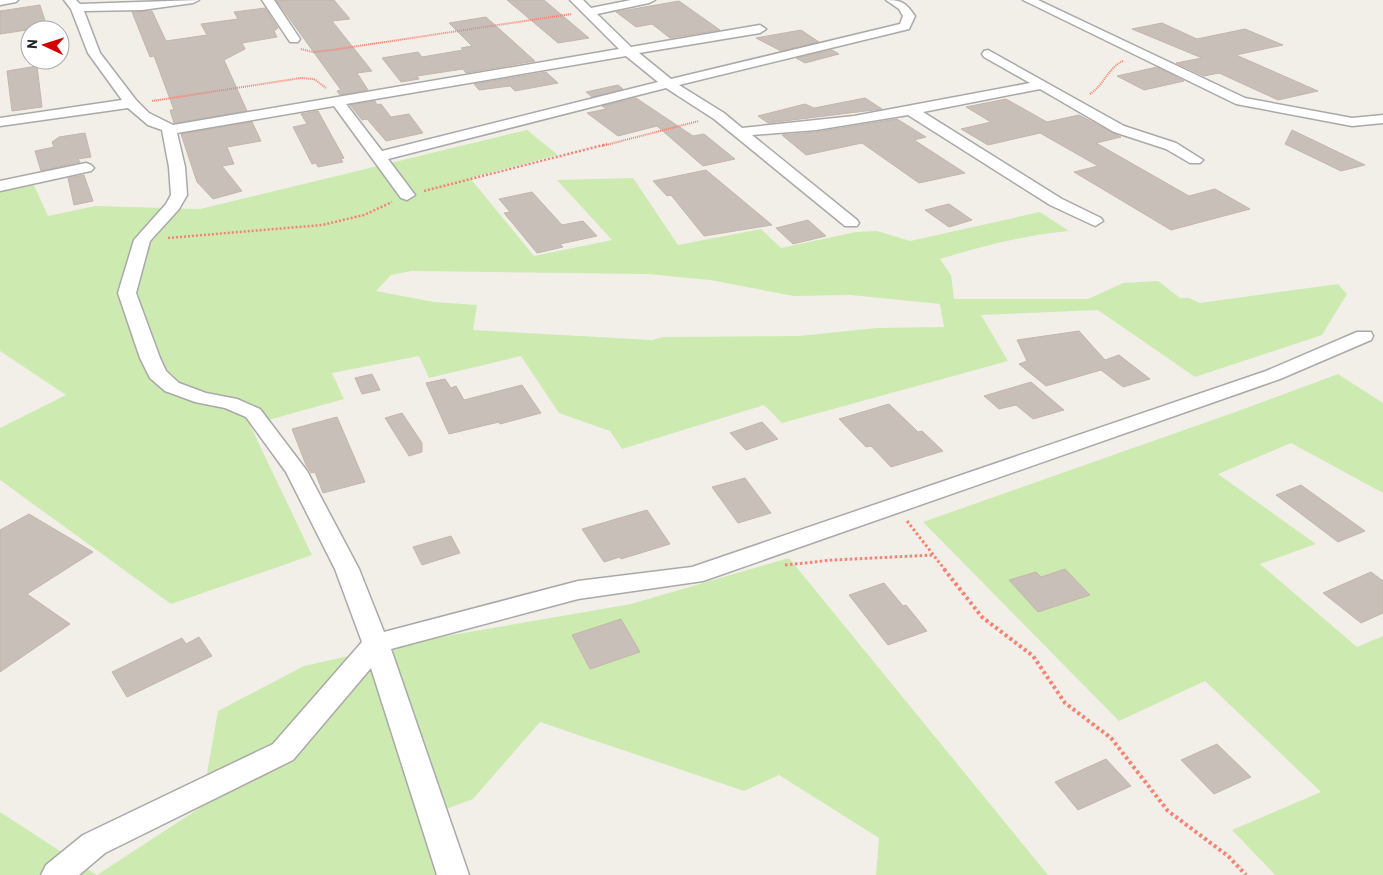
<svg xmlns="http://www.w3.org/2000/svg" width="1383" height="875" font-family="Barlow,sans-serif">
	<style>
		.grass { fill: #cdebb0; fill-rule: evenodd }
		.building { fill: #c7bfb8; stroke: #c4b6ab }
		.lines { fill: none; stroke-linecap: round; stroke-linejoin: round }
		.minor-casing { stroke: #a9a9a9; stroke-width: 3 }
		.path-far3 { stroke: #fa8072; stroke-width: 2; stroke-dasharray: 1 1; stroke-linecap: butt }
		.path-far2 { stroke: #fa8072; stroke-width: 2.5; stroke-dasharray: 2 2; stroke-linecap: butt }
		.path-far1 { stroke: #fa8072; stroke-width: 3; stroke-dasharray: 2.5 2.5; stroke-linecap: butt }
		.path { stroke: #fa8072; stroke-width: 4; stroke-dasharray: 3 3; stroke-linecap: butt }
		.minor { fill: #fff; fill-rule: evenodd }
	</style>
	<rect width="100%" height="100%" fill="#f2efe9"/>
	<path class="grass" d="M 527,130 L 558,155 L 470,178 L 534,256 L 612,240 L 557,180 L 633,178 L 678,245 L 761,229 L 781,248 L 856,232 L 877,231 L 910,241 L 1040,212 L 1069,231 C 1024,235 983,246 940,259 L 951,275 L 954,299 L 1088,299 L 1123,283 L 1158,281 L 1180,298 L 1189,298 L 1200,303 L 1338,284 L 1347,294 L 1322,335 L 1195,377 L 1098,310 L 981,315 L 1008,361 L 782,423 L 764,405 L 622,449 L 610,431 L 559,413 L 521,356 L 429,378 L 419,356 L 332,373 L 344,399 L 250,425 L 312,555 L 171,604 L 0,480 L 0,428 L 66,395 L 0,351 L 0,192 L 34,185 L 48,216 L 95,206 L 200,209 ZM 411,271 L 648,274 L 710,280 L 794,296 L 851,295 L 940,304 L 944,327 L 877,328 L 799,336 L 663,337 L 652,340 L 473,330 L 477,305 L 434,302 L 376,291 L 391,275 Z
		M 1338,374 L 1383,403 L 1383,493 L 1291,443 L 1218,474 L 1316,544 L 1260,564 L 1357,647 L 1383,636 L 1383,875 L 1275,875 L 1232,830 L 1321,792 L 1205,681 L 1119,721 L 923,522 L 1241,410 Z
		M 789,558 L 1048,875 L 876,875 L 879,838 L 779,775 L 744,791 L 540,722 L 473,799 L 438,812 L 463,875 L 0,875 L 0,812 L 97,875 L 201,807 L 218,711 L 304,666 L 411,642 L 631,604 Z"/>
	<path class="building" d="M 276,0 L 334,0 L 350,19 L 332,21 L 372,71 L 357,73 L 368,90 L 340,95 L 337,91 L 341,90 Z
		M 507,0 L 544,0 L 589,38 L 558,43 Z
		M 679,1 L 720,30 L 670,38 L 652,24 L 636,27 L 616,12 Z
		M 40,5 L 47,27 L 0,34 L 0,11 Z
		M 265,8 L 278,28 L 274,31 L 277,37 L 242,43 L 245,49 L 224,60 L 247,111 L 174,123 L 170,110 L 174,110 L 154,56 L 150,57 L 132,12 L 152,11 L 166,41 L 207,35 L 201,24 L 238,19 L 234,12 Z
		M 486,17 L 535,61 L 466,73 L 463,69 L 417,76 L 419,79 L 401,82 L 382,58 L 418,52 L 422,57 L 463,50 L 461,48 L 472,46 L 449,23 Z
		M 1162,23 L 1197,39 L 1245,29 L 1283,45 L 1236,55 L 1318,91 L 1278,100 L 1219,73 L 1204,76 L 1176,63 L 1202,58 L 1132,29 Z
		M 801,30 L 819,42 L 781,51 L 756,38 Z
		M 832,50 L 839,54 L 805,63 L 796,58 Z
		M 37,66 L 42,107 L 12,111 L 7,71 Z
		M 1157,67 L 1184,81 L 1144,90 L 1117,76 Z
		M 546,72 L 558,83 L 515,91 L 510,86 L 479,90 L 474,84 Z
		M 618,85 L 623,89 L 592,97 L 586,92 Z
		M 636,98 L 693,136 L 704,134 L 735,159 L 703,166 L 657,126 L 618,136 L 587,113 L 606,109 L 602,106 Z
		M 865,98 L 882,109 L 768,123 L 758,116 L 805,104 L 814,108 Z
		M 1006,99 L 1047,122 L 1079,115 L 1121,137 L 1096,143 L 1189,196 L 1215,189 L 1250,209 L 1171,230 L 1074,172 L 1098,166 L 1040,133 L 988,145 L 961,129 L 991,122 L 966,107 Z
		M 375,101 L 377,105 L 381,104 L 391,117 L 409,114 L 423,133 L 386,141 L 367,119 L 362,120 L 350,105 Z
		M 318,111 L 344,158 L 341,159 L 343,162 L 318,167 L 316,163 L 312,164 L 293,127 L 307,124 L 301,114 Z
		M 897,119 L 926,137 L 914,140 L 965,173 L 919,183 L 862,143 L 806,155 L 782,135 L 816,132 Z
		M 252,122 L 261,141 L 227,147 L 234,164 L 222,166 L 242,191 L 213,199 L 197,182 L 181,134 Z
		M 1292,130 L 1365,165 L 1341,171 L 1285,144 Z
		M 85,133 L 91,157 L 78,159 L 80,162 L 41,171 L 35,151 L 54,147 L 52,142 L 59,137 Z
		M 706,170 L 772,225 L 704,236 L 671,195 L 667,196 L 653,181 Z
		M 84,175 L 93,201 L 74,205 L 68,178 Z
		M 532,192 L 562,225 L 583,221 L 597,236 L 560,244 L 563,247 L 537,253 L 504,213 L 510,212 L 499,199 Z
		M 949,204 L 972,220 L 949,227 L 925,210 Z
		M 808,220 L 826,236 L 793,244 L 776,228 Z
		M 1079,331 L 1105,360 L 1119,355 L 1150,379 L 1123,387 L 1101,370 L 1046,386 L 1019,364 L 1027,361 L 1017,340 Z
		M 372,374 L 380,390 L 362,394 L 355,378 Z
		M 445,379 L 451,388 L 456,386 L 464,400 L 522,385 L 541,413 L 500,424 L 499,422 L 449,434 L 426,383 Z
		M 1031,382 L 1064,410 L 1033,419 L 1016,405 L 999,409 L 984,396 Z
		M 889,404 L 918,432 L 922,431 L 943,451 L 891,467 L 871,446 L 866,447 L 839,419 Z
		M 402,413 L 422,443 L 422,452 L 409,456 L 385,418 Z
		M 337,417 L 365,482 L 323,493 L 315,472 L 311,473 L 306,465 L 292,429 Z
		M 762,422 L 778,439 L 746,450 L 730,433 Z
		M 745,478 L 771,513 L 738,523 L 712,487 Z
		M 1301,485 L 1365,531 L 1338,542 L 1276,495 Z
		M 647,510 L 670,544 L 621,559 L 620,557 L 604,562 L 582,529 Z
		M 29,514 L 93,552 L 27,594 L 70,624 L 0,672 L 0,530 Z
		M 451,536 L 460,553 L 422,565 L 413,547 Z
		M 1065,569 L 1090,595 L 1038,612 L 1009,580 L 1036,572 L 1041,577 Z
		M 1371,572 L 1383,581 L 1383,613 L 1361,623 L 1323,593 Z
		M 884,583 L 903,606 L 906,605 L 927,631 L 888,645 L 849,595 Z
		M 621,619 L 640,652 L 590,669 L 572,635 Z
		M 199,637 L 212,656 L 127,697 L 112,672 L 182,638 L 186,644 Z
		M 1217,744 L 1251,777 L 1214,794 L 1181,760 Z
		M 1106,759 L 1131,786 L 1078,810 L 1055,782 Z"/>
	<g class="lines">
		<defs>
			<path id="minor" d="M 0,0 L 18,0 L 16,2 L 0,5 Z
				M 64,0 L 76,0 L 80,4 L 199,0 L 193,3 L 142,10 L 84,11 L 100,53 L 136,100 L 149,113 L 173,125 L 619,49 L 570,0 L 583,0 L 591,8 L 631,0 L 655,0 L 649,3 L 597,14 L 631,47 L 760,25 L 766,29 L 760,33 L 639,53 L 671,79 L 900,24 L 903,16 L 899,9 L 886,0 C 902,0 906,3 915,16 L 909,29 L 679,85 L 724,113 L 742,128 L 854,116 L 1030,83 L 984,57 L 982,54 L 984,51 L 988,50 L 1124,126 L 1176,143 L 1203,160 L 1200,163 L 1190,163 L 1166,149 L 1114,132 L 1040,89 L 923,112 L 1062,199 L 1101,218 L 1103,221 L 1095,226 L 1050,205 L 908,115 L 816,130 L 752,135 L 857,220 L 859,223 L 857,226 L 845,226 L 714,119 L 666,88 L 388,159 L 415,195 L 407,200 L 401,198 L 334,106 L 177,133 L 185,167 L 187,195 L 179,209 L 150,241 L 136,293 L 160,358 L 166,371 L 179,383 L 206,393 L 237,399 L 260,409 L 307,471 L 359,569 L 384,632 L 578,581 L 692,567 L 1266,371 L 1357,332 L 1371,332 L 1373,336 L 1371,340 L 1280,379 L 703,581 L 578,599 L 391,649 L 469,875 L 437,875 L 371,668 L 293,760 L 105,853 L 79,875 L 41,875 L 46,865 L 83,835 L 273,744 L 362,642 L 335,569 L 286,472 L 246,417 L 225,408 L 195,402 L 165,391 L 150,378 L 140,358 L 118,293 L 134,240 L 166,204 L 171,195 L 169,167 L 162,130 L 148,125 L 128,108 L 0,126 L 0,118 L 122,100 L 88,53 L 71,9 ZM 626,56 L 658,82 L 382,151 L 346,104 Z
				M 262,0 L 274,0 L 300,39 L 298,42 L 290,42 Z
				M 1023,0 L 1038,0 L 1245,98 L 1352,118 L 1383,115 L 1383,123 L 1352,126 L 1236,104 Z
				M 86,163 L 91,165 L 94,168 L 91,171 L 0,191 L 0,181 Z"/>
		</defs>
		<use href="#minor" class="minor-casing"/>
		<path class="path-far3" d="M 301,49 L 313,52 L 332,50 L 571,14
			M 1090,94 C 1104,85 1108,68 1123,61
			M 152,101 L 301,78 L 314,79 L 326,88
			M 602,146 L 699,121"/>
		<path class="path-far2" d="M 424,191 L 607,144
			M 168,238 L 322,225 L 364,215 L 392,202"/>
		<path class="path-far1" d="M 907,521 L 945,570
			M 785,565 L 833,560 L 933,555"/>
		<path class="path" d="M 944,569 L 982,617 L 1033,656 L 1065,703 L 1111,738 L 1168,811 L 1228,856 L 1246,875"/>
		<use href="#minor" class="minor"/>
	</g>
	<g transform="translate(45 45) rotate(274)"><circle r="24" fill="#ffffff" stroke="#a7a7a7"/>
	<path d="M0-4L9 19L0 12L-9 19Z" fill="#d40000"/>
	<text y="-8" font-size="14" font-weight="bold" text-anchor="middle" fill="#222222">N</text>
	</g>
</svg>
